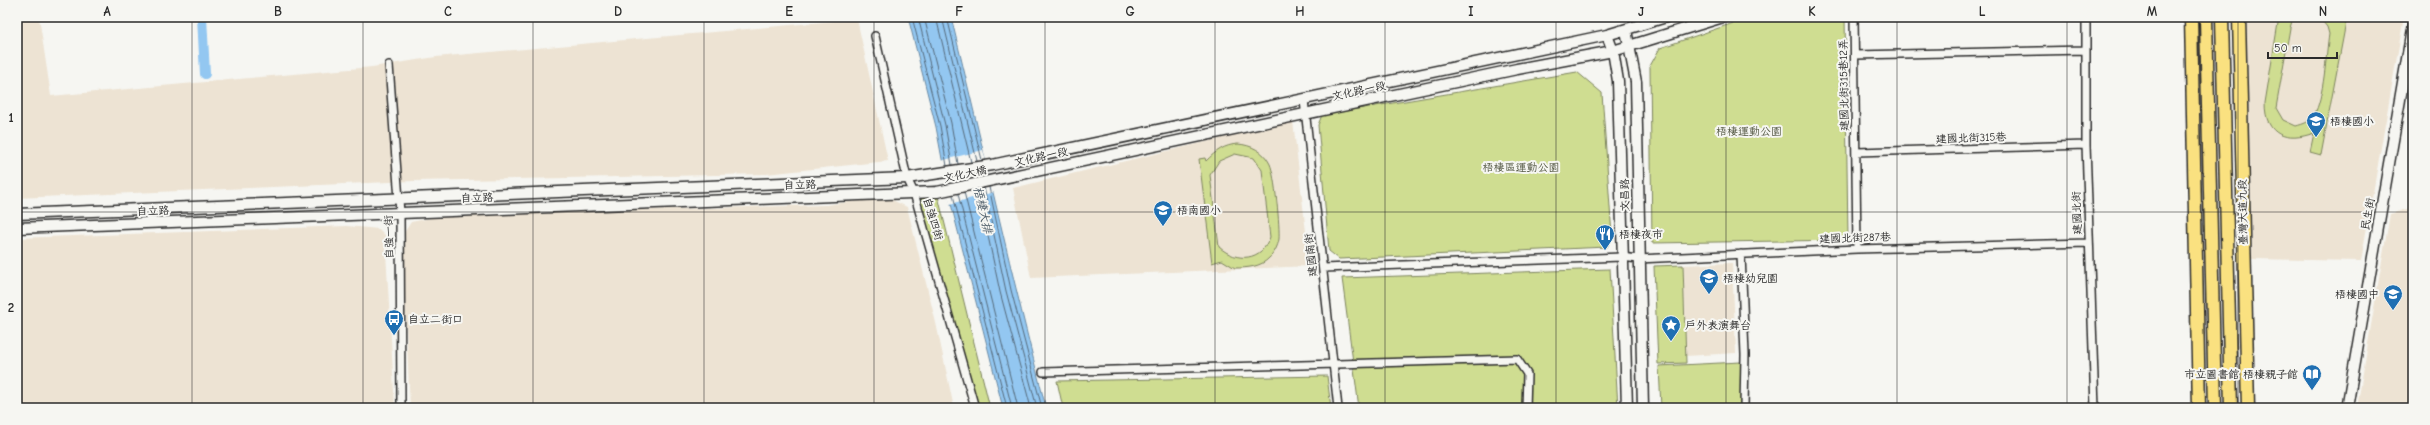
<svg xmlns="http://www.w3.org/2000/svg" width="2430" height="425" font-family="'Comic Neue','LXGW WenKai TC',sans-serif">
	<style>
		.built { fill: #ede3d3 }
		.green { fill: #cfdd91; stroke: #7d845e; fill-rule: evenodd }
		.water { fill: #93c7f1; stroke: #6989a2 }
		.pier { fill: #f6f6f2 }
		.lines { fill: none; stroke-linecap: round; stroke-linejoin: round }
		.shore { stroke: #55697a; stroke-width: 1 }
		.canal { stroke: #93c7f1; stroke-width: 10 }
		.street-casing { stroke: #2b2b2b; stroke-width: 10 }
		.secondary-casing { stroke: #2b2b2b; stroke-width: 13 }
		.primary-casing { stroke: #2b2b2b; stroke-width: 15 }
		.street { stroke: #f6f6f2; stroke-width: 7 }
		.secondary { stroke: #f6f6f2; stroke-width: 10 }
		.primary { stroke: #fae180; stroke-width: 12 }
		.grid { fill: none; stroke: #2b2b2b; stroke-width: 1; stroke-opacity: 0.55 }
		.labels { text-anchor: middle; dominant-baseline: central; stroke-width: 4; stroke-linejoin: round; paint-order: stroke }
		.street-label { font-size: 11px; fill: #2b2b2b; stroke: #f6f6f2 }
		.poi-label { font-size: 11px; fill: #2b2b2b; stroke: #f6f6f2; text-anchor: start }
		.park-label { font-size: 11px; fill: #545844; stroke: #f6f6f2 }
		.water-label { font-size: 12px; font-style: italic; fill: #4a5a66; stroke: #f6f6f2 }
		.neatline { fill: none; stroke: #2b2b2b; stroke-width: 1.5 }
		.grid-label { font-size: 13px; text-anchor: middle; font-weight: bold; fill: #2b2b2b }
	</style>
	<rect width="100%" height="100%" fill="#f6f6f2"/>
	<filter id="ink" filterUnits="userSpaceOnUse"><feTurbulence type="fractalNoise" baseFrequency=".025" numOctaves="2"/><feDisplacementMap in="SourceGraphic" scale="8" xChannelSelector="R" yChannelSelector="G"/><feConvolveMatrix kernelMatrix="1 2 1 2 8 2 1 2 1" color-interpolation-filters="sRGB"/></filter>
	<g filter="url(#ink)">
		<path class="built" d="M 17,17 L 39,17 L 51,96 L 372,67 L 436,57 L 857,19 L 888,161 L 766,174 L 414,181 L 17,198 Z
			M 2246,17 L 2404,17 L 2361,261 L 2252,259 Z
			M 1293,121 L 1310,266 L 1031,278 L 1013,188 Z
			M 886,197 L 907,207 L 936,323 L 954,408 L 410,408 L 402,236 L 411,222 L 446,215 L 826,205 Z
			M 2413,207 L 2413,408 L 2357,408 L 2390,214 Z
			M 347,226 L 379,229 L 385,235 L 395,408 L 17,408 L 17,238 Z
			M 1732,263 L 1736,353 L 1686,356 L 1683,265 Z"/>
		<path class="green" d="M 1751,17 L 1845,17 L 1848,240 L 1652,243 L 1650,66 L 1660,48 Z
			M 2282,17 L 2298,17 L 2292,21 L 2290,28 L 2276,108 L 2283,120 L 2296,126 C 2303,124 2311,122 2314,115 C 2324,98 2326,55 2329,34 L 2327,27 L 2319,17 L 2347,17 L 2321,155 L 2310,152 L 2314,133 C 2287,143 2265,136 2265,103 L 2278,23 Z
			M 1577,72 L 1602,93 L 1612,236 L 1607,247 L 1339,259 L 1329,251 L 1318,125 L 1322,115 Z
			M 1238,144 C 1251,145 1264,151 1270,164 C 1275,175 1280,227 1279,239 C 1278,246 1274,254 1269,258 C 1261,267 1247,268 1235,268 L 1222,260 L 1212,263 L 1199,159 L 1205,158 L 1206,161 C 1216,151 1224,145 1238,144 ZM 1235,154 L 1254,158 L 1262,170 L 1270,237 C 1262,261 1237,263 1219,247 L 1210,175 L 1219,161 Z
			M 937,192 L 990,408 L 974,408 L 919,201 Z
			M 1683,265 L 1686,363 L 1658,364 L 1654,266 Z
			M 1610,269 L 1618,408 L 1359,408 L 1342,278 Z
			M 1741,362 L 1741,408 L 1661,408 L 1659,366 Z
			M 1327,376 L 1331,408 L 1063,408 L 1057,381 Z"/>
		<path class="water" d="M 908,17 L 951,17 C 983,147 1012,278 1046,408 L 1003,408 L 949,196 L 936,127 Z"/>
		<path class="pier" d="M 983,150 L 994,192 L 950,204 L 940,161 Z"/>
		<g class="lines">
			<path class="shore" d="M 912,17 L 940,126 L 947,166
				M 918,17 L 945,125 L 952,165
				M 924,17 L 951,123 L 958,164
				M 936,17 L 971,162
				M 942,17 L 977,161
				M 947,17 L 982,160
				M 989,187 L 1011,290 L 1042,408
				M 984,188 L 1006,291 L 1037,408
				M 978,189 L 1000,292 L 1031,408
				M 964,192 L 1018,408
				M 958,194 L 1012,408
				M 953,195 L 1007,408"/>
			<path class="canal" d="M 202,17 L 205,74"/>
			<defs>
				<path id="street" d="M 1854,17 L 1857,249
					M 2086,17 L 2086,145 L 2095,408
					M 875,36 L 907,178 L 914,193 L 975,408
					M 1855,55 L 2085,50
					M 389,65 L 400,213 L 401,408
					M 1304,100 L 1338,408
					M 1857,152 L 2086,145
					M 1741,254 L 1745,355 L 1744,408
					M 1323,268 L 1622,257 L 1638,259 L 1857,249 L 2089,243
					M 1043,372 L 1517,359 L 1527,374 L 1526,408"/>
				<path id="secondary" d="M 1626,30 L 1636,82 L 1643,408
					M 1607,35 L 1613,51 L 1618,81 L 1627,408
					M 17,214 L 907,178 L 992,165 L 1607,35 L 1666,17
					M 17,228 L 937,192 L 1517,69 L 1613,51 L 1723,17
					M 2347,408 L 2413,24"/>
				<path id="primary" d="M 2191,17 L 2199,408
					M 2206,17 L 2215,408
					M 2222,17 L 2231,408
					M 2239,17 L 2248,408"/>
			</defs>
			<use href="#street" class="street-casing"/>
			<use href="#secondary" class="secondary-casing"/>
			<use href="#primary" class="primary-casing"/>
			<use href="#street" class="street"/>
			<use href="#secondary" class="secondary"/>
			<use href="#primary" class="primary"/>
		</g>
	</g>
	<path class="grid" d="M 192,17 L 192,408M 363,17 L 363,408M 533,17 L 533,408M 704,17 L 704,408M 874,17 L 874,408M 1045,17 L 1045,408M 1215,17 L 1215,408M 1385,17 L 1385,408M 1556,17 L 1556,408M 1726,17 L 1726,408M 1897,17 L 1897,408M 2067,17 L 2067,408M 2238,17 L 2238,408M 17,212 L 2413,212"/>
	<defs>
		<symbol id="school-pin" viewBox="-11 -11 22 30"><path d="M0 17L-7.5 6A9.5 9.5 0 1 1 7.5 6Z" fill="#1f6fb2" stroke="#f6f6f2"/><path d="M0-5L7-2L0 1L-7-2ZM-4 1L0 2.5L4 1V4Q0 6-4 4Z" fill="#fff"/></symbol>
		<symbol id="restaurant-pin" viewBox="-11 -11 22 30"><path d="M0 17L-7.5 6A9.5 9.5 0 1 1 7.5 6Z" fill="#1f6fb2" stroke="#f6f6f2"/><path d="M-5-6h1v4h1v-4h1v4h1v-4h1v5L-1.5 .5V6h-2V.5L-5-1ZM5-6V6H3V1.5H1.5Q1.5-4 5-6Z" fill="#fff"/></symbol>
		<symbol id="bus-pin" viewBox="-11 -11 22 30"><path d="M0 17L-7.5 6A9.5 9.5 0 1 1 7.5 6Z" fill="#1f6fb2" stroke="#f6f6f2"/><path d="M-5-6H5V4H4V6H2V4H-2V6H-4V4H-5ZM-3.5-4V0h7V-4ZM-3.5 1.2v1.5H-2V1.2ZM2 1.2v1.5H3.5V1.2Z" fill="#fff"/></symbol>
		<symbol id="sight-pin" viewBox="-11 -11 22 30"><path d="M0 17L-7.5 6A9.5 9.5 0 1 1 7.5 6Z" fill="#1f6fb2" stroke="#f6f6f2"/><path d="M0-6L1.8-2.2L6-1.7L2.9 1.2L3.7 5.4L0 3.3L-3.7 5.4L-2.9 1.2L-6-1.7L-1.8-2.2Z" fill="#fff"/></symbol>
		<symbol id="library-pin" viewBox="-11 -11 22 30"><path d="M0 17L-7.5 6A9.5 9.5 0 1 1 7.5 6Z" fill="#1f6fb2" stroke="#f6f6f2"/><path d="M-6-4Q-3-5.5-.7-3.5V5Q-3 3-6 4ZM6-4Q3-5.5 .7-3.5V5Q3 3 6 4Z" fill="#fff"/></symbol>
	</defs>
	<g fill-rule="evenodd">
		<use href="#school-pin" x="2305" y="110" width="22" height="30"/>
		<use href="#school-pin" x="1152" y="199" width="22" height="30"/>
		<use href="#restaurant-pin" x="1594" y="223" width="22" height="30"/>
		<use href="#school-pin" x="1698" y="267" width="22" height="30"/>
		<use href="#school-pin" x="2382" y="283" width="22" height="30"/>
		<use href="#bus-pin" x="383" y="308" width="22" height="30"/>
		<use href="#sight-pin" x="1660" y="314" width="22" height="30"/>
		<use href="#library-pin" x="2301" y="363" width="22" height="30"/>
	</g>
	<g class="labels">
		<g class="street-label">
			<text transform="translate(1844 85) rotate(-91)">建國北街315巷12弄</text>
			<text transform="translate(1359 91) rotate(-12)">文化路一段</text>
			<text transform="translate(1971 138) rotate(-2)">建國北街315巷</text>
			<text transform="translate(1041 157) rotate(-12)">文化路一段</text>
			<text transform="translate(965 174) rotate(-12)">文化大橋</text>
			<text transform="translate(800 185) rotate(-2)">自立路</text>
			<text transform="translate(1625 195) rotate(-91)">文昌路</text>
			<text transform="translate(477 198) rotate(-2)">自立路</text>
			<text transform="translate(153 211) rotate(-2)">自立路</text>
			<text transform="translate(2243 212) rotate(-91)">臺灣大道九段</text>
			<text transform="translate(2077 213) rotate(-92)">建國北街</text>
			<text transform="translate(2368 214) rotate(-80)">民生街</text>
			<text transform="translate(933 219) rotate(73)">自強四街</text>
			<text transform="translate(389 237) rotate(-91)">自強一街</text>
			<text transform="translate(1855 238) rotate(-2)">建國北街287巷</text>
			<text transform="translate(1311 255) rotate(-96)">建國南街</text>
		</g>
		<g class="poi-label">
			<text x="2330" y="121">梧棲國小</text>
			<text x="1177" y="210">梧南國小</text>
			<text x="1619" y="234">梧棲夜市</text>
			<text x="1723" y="278">梧棲幼兒園</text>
			<text x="2379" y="294" text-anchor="end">梧棲國中</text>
			<text x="408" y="319">自立二街口</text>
			<text x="1685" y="325">戶外表演舞台</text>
			<text x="2298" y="374" text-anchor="end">市立圖書館 梧棲親子館</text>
		</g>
		<g class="park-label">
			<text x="1749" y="131">梧棲運動公園</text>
			<text x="1521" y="167">梧棲區運動公園</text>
		</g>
		<g class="water-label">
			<text transform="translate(983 210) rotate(77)">梧棲大排</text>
		</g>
	</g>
	<rect width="2430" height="425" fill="none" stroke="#f6f6f2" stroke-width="44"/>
	<path d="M2268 52v6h69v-6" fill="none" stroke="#2b2b2b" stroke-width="2"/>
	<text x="2274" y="52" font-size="12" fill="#2b2b2b" stroke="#f6f6f2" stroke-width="3" paint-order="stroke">50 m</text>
	<rect x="22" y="22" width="2386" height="381" class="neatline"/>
	<g class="grid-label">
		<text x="107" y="16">A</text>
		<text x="278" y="16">B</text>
		<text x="448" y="16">C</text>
		<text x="618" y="16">D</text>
		<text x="789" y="16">E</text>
		<text x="959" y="16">F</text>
		<text x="1130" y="16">G</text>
		<text x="1300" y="16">H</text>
		<text x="1471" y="16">I</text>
		<text x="1641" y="16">J</text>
		<text x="1812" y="16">K</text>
		<text x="1982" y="16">L</text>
		<text x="2152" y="16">M</text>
		<text x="2323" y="16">N</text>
		<text x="11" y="122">1</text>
		<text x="11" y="312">2</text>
	</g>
</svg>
